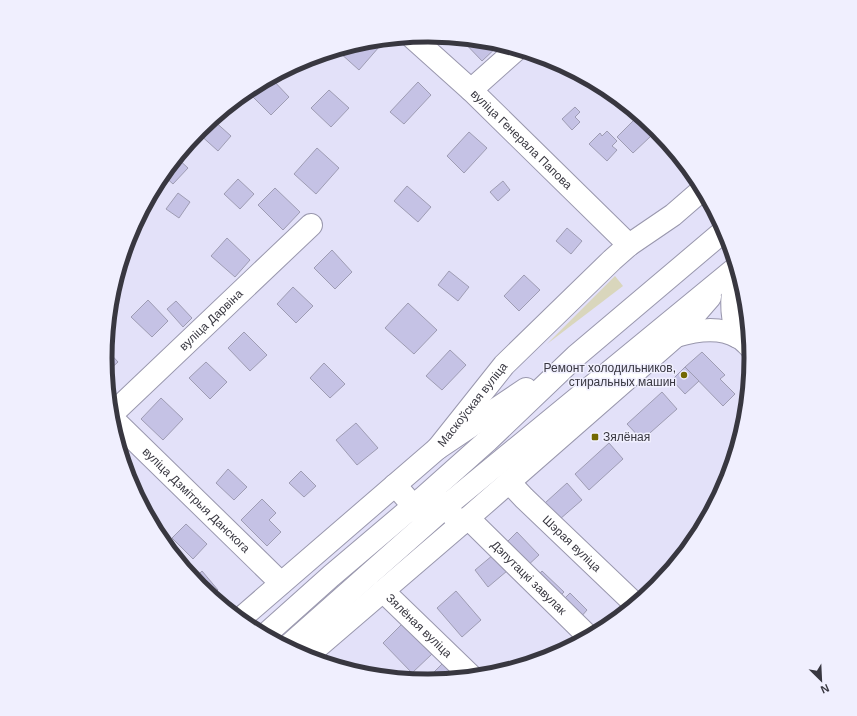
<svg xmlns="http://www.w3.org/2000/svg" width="857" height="716" font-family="Arial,sans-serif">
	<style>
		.green { fill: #d9d6bc }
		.building { fill: #c5c2e5; stroke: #9e9cb3 }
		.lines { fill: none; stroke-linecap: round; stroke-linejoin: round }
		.minor-casing { stroke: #9997ad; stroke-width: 24 }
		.major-casing { stroke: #9997ad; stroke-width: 24 }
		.minor { stroke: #fff; stroke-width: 22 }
		.major { stroke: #fff; stroke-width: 22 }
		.poi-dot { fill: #736901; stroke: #f0effe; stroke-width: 1.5 }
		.labels { text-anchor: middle; stroke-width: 3; stroke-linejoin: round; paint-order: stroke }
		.street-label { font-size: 12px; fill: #383740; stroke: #f0effe }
		.poi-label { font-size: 12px; fill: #383740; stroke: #f0effe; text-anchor: end }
		.rim { fill: none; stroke: #383740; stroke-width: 5 }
	</style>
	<rect width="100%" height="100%" fill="#e3e1f9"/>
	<!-- green -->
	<polygon class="green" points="615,276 623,286 547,344"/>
	<!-- building -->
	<g class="building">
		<polygon points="460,38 492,41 500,44 482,61"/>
		<polygon points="366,41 371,41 379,47 359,70 339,52 343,48"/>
		<polygon points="309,58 299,69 295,65"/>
		<polygon points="271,78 289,97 271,115 247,91"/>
		<polygon points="418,82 431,95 404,124 390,112"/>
		<polygon points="329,90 349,108 331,127 311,108"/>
		<polygon points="575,107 580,112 575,117 580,122 572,130 562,119"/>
		<polygon points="212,119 231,136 218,151 198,133"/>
		<polygon points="635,119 651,136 633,153 617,137"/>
		<polygon points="607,131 617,141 612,146 617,150 607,161 589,144 600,133 602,136"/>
		<polygon points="469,132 487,148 464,173 447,156"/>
		<polygon points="317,148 339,168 316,194 294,174"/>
		<polygon points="177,158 188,168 173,184 163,175"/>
		<polygon points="238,179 254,194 240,209 224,194"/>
		<polygon points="503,181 510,190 498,201 490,192"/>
		<polygon points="407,186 431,207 418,222 394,201"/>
		<polygon points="275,188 300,212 283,230 258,205"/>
		<polygon points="178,193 190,202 179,218 166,209"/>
		<polygon points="567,228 582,241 571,254 556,241"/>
		<polygon points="227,238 250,260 235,277 211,256"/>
		<polygon points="332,250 352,272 335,289 314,268"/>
		<polygon points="449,271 469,287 458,301 438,285"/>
		<polygon points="524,275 540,290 519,311 504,296"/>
		<polygon points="293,287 313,306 296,323 277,304"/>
		<polygon points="148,300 168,321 152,337 131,317"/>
		<polygon points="176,301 192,318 183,327 167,309"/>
		<polygon points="408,303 437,330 414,354 385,328"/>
		<polygon points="244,332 267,355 250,371 228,348"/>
		<polygon points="106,349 118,362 107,372 106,358"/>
		<polygon points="450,350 466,365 442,390 426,376"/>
		<polygon points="702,352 725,375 720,379 735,394 723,406 685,367"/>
		<polygon points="206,362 227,382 210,399 189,378"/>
		<polygon points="324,363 345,384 330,398 310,378"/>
		<polygon points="685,367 699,381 685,394 672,380"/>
		<polygon points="662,392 677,409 642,440 627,424"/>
		<polygon points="161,398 183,419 163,440 141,419"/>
		<polygon points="356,423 378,448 357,465 336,440"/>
		<polygon points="609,443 623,459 589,490 575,474"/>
		<polygon points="228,469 247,487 234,500 216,483"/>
		<polygon points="301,471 316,486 304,497 289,483"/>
		<polygon points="567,483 582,500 560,519 545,503"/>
		<polygon points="262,499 276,513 269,520 281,532 267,546 241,520"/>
		<polygon points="186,524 207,544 193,559 172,538"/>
		<polygon points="517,532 539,555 525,568 503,546"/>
		<polygon points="493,555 507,571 488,587 475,570"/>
		<polygon points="202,571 218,590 211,596 200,586 194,579"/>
		<polygon points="542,571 564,592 558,598 536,578"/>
		<polygon points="456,591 481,620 462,637 437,608"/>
		<polygon points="570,593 587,610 580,618 562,601"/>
		<polygon points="624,610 626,612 617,619 616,618"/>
		<polygon points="402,624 432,654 412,673 383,643"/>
		<polygon points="442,664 456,678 425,681"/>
	</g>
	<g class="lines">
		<defs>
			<g id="minor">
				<path id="s1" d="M 412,37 L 471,90 L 629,245"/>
				<polyline points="471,90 517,49"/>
				<path d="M 737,267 C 732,293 729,311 738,337"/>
				<path d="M 676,336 C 696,330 719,326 738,337 C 743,339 747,344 750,347"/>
				<path id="s2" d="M 111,415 L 311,225"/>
				<path id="s3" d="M 111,417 L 281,583"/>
				<path id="s4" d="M 509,482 L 524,498 L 635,604"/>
				<path id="s5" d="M 468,518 L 589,637"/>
				<path id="s6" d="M 383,591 L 472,677"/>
				<path id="s7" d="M 240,619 L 438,448 L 504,365 L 612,260 L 629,245 L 673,215 L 703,189"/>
				<polyline points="306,657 468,518 676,336 710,297"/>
			</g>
			<g id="major">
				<polyline points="438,448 526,389"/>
				<polyline points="395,485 423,517"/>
				<polyline points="435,496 461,524"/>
				<polyline points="265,635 331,576 423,498 487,441 576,356 725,230"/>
				<polyline points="287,647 445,507 737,267"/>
			</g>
		</defs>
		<!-- minor casing -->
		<use href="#minor" class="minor-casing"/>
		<!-- major casing -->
		<use href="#major" class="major-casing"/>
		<!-- minor -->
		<use href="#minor" class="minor"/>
		<!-- major -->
		<use href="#major" class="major"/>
	</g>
	<!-- markers -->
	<g class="poi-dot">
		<circle cx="684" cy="375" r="4"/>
		<rect x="591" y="433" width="8" height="8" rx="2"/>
	</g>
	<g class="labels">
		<!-- street labels -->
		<g class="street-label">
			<text dy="4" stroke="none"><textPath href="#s1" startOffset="150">вуліца Генерала Папова</textPath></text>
			<text dy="4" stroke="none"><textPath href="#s2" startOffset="138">вуліца Дарвіна</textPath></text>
			<text dy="4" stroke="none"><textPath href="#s7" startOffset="317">Маскоўская вуліца</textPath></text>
			<text dy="4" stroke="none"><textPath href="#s3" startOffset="119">вуліца Дзмітрыя Данскога</textPath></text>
			<text dy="4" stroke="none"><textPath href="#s4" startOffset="88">Шэрая вуліца</textPath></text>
			<text dy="4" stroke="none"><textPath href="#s5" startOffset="85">Дэпутацкі завулак</textPath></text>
			<text dy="4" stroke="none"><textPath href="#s6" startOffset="50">Зялёная вуліца</textPath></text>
		</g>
		<!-- poi labels -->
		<g class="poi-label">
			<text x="676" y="372">Ремонт холодильников,<tspan x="676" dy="14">стиральных машин</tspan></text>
			<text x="603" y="441" text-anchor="start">Зялёная</text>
		</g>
	</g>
	<!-- crop -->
	<path d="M0 0H857V716H0ZM112 358a316 316 0 1 1 632 0a316 316 0 1 1-632 0Z" fill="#f0effe" fill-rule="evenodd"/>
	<path class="rim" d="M112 358a316 316 0 1 1 632 0a316 316 0 1 1-632 0Z"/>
	<!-- north arrow -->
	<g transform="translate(821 680) rotate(156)" stroke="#f0effe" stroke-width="3" paint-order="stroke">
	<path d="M0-3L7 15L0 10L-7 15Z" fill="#383740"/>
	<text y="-6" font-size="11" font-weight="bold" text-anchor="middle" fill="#383740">N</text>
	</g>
</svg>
